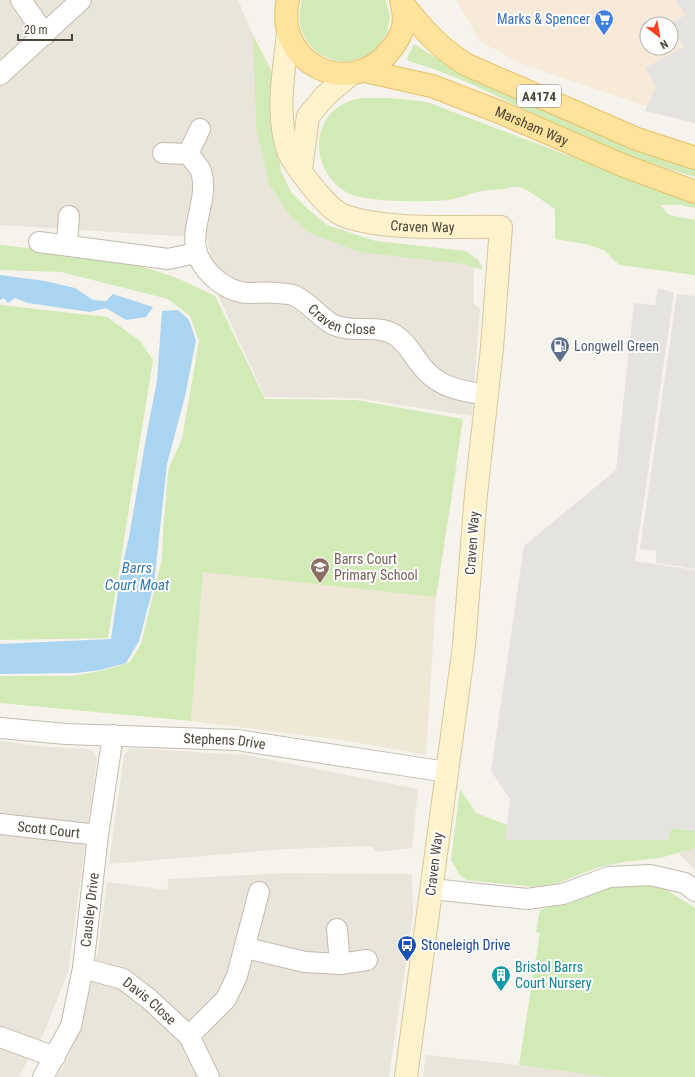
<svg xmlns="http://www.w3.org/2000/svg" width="695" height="1077" font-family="'Roboto Condensed',sans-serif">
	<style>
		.residential { fill: #eae5da }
		.commercial { fill: #f7ead8; fill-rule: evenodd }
		.education { fill: #efe8d6 }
		.green { fill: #d2eab5 }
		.parking { fill: #e5e3e0 }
		.water { fill: #a9d4f2 }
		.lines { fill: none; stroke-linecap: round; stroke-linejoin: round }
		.street-casing { stroke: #c2bbae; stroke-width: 22 }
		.secondary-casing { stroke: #d6c79b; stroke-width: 24 }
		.primary-casing { stroke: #e6c16a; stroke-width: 24 }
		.street { stroke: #fff; stroke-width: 20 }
		.secondary { stroke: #fff3cd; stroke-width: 22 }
		.primary { stroke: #ffe39c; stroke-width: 22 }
		.labels { text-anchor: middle; stroke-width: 4; stroke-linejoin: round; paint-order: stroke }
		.shield { fill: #fff; stroke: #817c74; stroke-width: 1 }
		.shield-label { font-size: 13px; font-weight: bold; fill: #4b4439 }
		.shop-label { font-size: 14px; fill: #366cbe; stroke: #fff; text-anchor: end }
		.street-label { font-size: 14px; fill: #4b4439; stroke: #fff }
		.service-label { font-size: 14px; fill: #4e5e75; stroke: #fff; text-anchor: start }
		.education-label { font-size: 14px; fill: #785e54; stroke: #fff; text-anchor: start }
		.transit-label { font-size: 14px; fill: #164399; stroke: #fff; text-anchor: start }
		.culture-label { font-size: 14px; fill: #0d838f; stroke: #fff; text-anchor: start }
		.water-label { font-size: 15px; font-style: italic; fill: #2e7ab2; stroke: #fff }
	</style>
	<rect width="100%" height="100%" fill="#f6f3ec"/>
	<!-- residential -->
	<g class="residential">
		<polygon points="0,0 238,0 253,35 256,128 269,184 291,217 308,232 466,264 474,268 474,304 480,309 472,416 355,398 265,397 218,295 207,238 0,225"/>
		<polygon points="0,741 49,747 89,749 94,752 97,759 68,972 43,1035 18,1077 0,1077"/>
		<polygon points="130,748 246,755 418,789 412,848 376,852 371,846 284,849 109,864 124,755"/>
		<polygon points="695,848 695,870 678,853"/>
		<polygon points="286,873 412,874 413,914 389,1077 56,1077 66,1061 77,1035 88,999 98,950 107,882 167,890 169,879"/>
		<polygon points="426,1055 519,1065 608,1077 423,1077"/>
	</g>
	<!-- commercial -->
	<path class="commercial" d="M 456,0 L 695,0 L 695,123 L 519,63 L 480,41 ZM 647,24 L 671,24 L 671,48 L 647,48 Z"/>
	<!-- education -->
	<polygon class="education" points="457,465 436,597 426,755 349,741 191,721 203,572"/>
	<!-- green -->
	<g class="green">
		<polygon points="302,0 386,0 390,18 387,32 376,50 360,59 343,62 334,60 319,54 307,42 301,30 299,14"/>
		<polygon points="253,35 271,70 275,126 281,171 291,192 309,210 327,225 376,241 466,251 478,260 483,269 474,268 465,264 359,252 308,232 291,217 269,184 256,128"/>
		<path d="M 414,44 L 443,62 L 543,110 L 609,139 L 695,167 L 695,177 C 653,165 612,150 572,132 C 518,108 466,77 408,61 L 407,58 Z"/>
		<path d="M 362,98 L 391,98 L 427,102 L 654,188 L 695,200 L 695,208 L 680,205 L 660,205 L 669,215 L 695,220 L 695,275 L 619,265 L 604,250 L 586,244 L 555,239 L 555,209 C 547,204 527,188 519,187 C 515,186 509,188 504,189 C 495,190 486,190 477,192 C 468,194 457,199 448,200 C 426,202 364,203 346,192 C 305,167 311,105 362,98 Z"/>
		<path d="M 0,245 C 55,251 116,256 168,275 C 184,280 200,289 215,296 L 265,399 L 356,400 L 463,419 L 436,597 L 203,572 L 191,721 L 0,703 L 0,676 L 73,676 L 105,670 L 130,662 L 141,644 L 162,559 L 163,533 L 168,474 L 170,465 L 182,439 L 199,341 L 190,316 L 168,299 L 61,272 L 0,270 Z"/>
		<polygon points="0,305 107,317 140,341 153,360 108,638 0,640"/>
		<polygon points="460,789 476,813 507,825 505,840 668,840 671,828 695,831 695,848 660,858 623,862 599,867 558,883 535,887 467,880 460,875 451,860"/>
		<polygon points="626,882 657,884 695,908 695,1077 608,1077 519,1065 540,933 536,932 540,910"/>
	</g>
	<!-- parking -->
	<g class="parking">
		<polygon points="676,0 695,0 695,123 645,111 656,86 645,68 684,47 670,24 685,15"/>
		<polygon points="658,288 674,293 635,561 695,570 695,831 671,828 668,840 505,840 510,799 491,771 524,546 616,470 634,303 655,305"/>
		<polygon points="677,294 695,296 695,569 656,563 656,551 640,549"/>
	</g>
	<!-- water -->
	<g class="water">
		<polygon points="0,275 45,281 75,288 93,300 106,301 113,294 153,307 146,317 126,320 106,308 90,312 28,303 15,298 8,303 4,298 0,300"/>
		<polygon points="178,310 189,320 196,340 185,396 167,464 154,584 139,641 126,663 100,670 77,673 0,674 0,644 111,639 121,571 129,537 148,427 157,381 162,311"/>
	</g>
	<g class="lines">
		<defs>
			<g id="street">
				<polyline points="21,0 45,35"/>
				<polyline points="0,75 81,0"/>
				<path id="s1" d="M 163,153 L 188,154 C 192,159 199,166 201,171 C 211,203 182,235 203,265 C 212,279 230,292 247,293 C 257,293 267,292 277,293 C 283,294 290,293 295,296 C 309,302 322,320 334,325 C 354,334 376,323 395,335 C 409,344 415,360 427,372 C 443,389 465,391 487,395"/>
				<polyline points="188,154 200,129"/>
				<polyline points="39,242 168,259 196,253"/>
				<polyline points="67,244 69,216"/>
				<path id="s2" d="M 0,728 L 66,734 L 237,740 L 447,772"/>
				<path id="s3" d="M 0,824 L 98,835"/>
				<polyline points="432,889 527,899 563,894 609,877 650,875 685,883 695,891"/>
				<polyline points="337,929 340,964"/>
				<polyline points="246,948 305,962 340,964 367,960"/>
				<path id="s4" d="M 83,968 L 123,979 L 149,999 L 189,1036 L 209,1077"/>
				<polyline points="189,1036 226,999 237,976 259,892"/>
				<polyline points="0,1037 55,1057"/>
				<path id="s5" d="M 43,1077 L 71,1026 L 83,968 L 98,835 L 113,735"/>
			</g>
			<g id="secondary">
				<path id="s6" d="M 288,33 C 284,71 275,116 289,153 C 293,162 309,183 315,190 C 323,199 333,212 345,216 C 388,231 455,226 501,227 L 492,348 L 476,494 L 464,646 L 406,1077"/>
				<polyline points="301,170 308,116 326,95 352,73"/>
			</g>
			<g id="primary">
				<path d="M 288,0 C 273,64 352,102 392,48 C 405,31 406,21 401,0"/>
				<path d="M 402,3 C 423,29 439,48 467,65 L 637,139 L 695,158"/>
				<path id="s7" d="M 365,71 L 432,86 L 502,113 L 622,165 L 695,192"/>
			</g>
		</defs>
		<!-- street casing -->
		<use href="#street" class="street-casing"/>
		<!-- secondary casing -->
		<use href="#secondary" class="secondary-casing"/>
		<!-- primary casing -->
		<use href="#primary" class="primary-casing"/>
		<!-- street -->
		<use href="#street" class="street"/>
		<!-- secondary -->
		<use href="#secondary" class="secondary"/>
		<!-- primary -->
		<use href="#primary" class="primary"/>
	</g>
	<!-- icons -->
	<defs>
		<symbol id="supermarket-pin" viewBox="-11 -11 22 30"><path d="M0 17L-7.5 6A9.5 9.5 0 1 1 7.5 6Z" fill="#3f7fe0" stroke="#fff"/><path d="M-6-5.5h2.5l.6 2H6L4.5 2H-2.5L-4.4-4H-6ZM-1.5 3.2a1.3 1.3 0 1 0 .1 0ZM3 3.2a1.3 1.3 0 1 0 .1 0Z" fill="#fff"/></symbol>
		<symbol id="fuel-pin" viewBox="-11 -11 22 30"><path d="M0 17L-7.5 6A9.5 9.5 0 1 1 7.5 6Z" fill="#5c6f8a" stroke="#fff"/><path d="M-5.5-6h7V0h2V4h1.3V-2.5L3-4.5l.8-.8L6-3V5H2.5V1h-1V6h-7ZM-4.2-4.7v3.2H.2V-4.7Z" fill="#fff"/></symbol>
		<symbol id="school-pin" viewBox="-11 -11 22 30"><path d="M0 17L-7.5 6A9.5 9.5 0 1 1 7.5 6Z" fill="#8d6e63" stroke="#fff"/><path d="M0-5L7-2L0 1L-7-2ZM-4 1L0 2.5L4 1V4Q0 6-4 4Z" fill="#fff"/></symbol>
		<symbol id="bus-pin" viewBox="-11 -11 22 30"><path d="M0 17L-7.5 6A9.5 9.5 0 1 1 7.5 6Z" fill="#1a4fb4" stroke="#fff"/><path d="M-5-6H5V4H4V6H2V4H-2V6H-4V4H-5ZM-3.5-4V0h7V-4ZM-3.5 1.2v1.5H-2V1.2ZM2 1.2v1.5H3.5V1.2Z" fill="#fff"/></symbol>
		<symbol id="building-pin" viewBox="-11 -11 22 30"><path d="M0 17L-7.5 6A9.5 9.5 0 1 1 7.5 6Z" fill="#0f9aa8" stroke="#fff"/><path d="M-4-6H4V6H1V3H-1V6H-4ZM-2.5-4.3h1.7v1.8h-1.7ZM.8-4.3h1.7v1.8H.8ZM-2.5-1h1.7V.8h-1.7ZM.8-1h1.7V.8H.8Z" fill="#fff"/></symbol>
	</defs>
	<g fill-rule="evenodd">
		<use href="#supermarket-pin" x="593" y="8" width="22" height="30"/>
		<use href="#fuel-pin" x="549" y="335" width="22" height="30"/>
		<use href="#school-pin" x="309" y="556" width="22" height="30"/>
		<use href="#bus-pin" x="396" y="934" width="22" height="30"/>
		<use href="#building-pin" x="490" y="964" width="22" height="30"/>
	</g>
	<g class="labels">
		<!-- shield labels -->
		<rect class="shield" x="517" y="85" width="44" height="22" rx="3"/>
		<g class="shield-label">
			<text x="539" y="101">A4174</text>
		</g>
		<!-- shop labels -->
		<g class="shop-label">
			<text x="590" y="24">Marks &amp; Spencer</text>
		</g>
		<!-- street labels -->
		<g class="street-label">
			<text dy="5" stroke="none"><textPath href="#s7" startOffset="176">Marsham Way</textPath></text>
			<text dy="5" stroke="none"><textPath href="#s6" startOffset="285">Craven Way</textPath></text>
			<text dy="5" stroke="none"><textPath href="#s1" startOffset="300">Craven Close</textPath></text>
			<text transform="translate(472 543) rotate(-86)" y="5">Craven Way</text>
			<text dy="5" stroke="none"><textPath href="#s2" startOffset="225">Stephens Drive</textPath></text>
			<text dy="5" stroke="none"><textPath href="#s3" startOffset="49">Scott Court</textPath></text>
			<text transform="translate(434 864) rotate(-83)" y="5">Craven Way</text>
			<text dy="5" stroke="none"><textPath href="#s5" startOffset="176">Causley Drive</textPath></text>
			<text dy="5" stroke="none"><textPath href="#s4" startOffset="76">Davis Close</textPath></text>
		</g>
		<!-- service labels -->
		<g class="service-label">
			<text x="574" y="351">Longwell Green</text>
		</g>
		<!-- education labels -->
		<g class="education-label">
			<text x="334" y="564">Barrs Court<tspan x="334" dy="16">Primary School</tspan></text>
		</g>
		<!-- transit labels -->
		<g class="transit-label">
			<text x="421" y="950">Stoneleigh Drive</text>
		</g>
		<!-- culture labels -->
		<g class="culture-label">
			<text x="515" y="972">Bristol Barrs<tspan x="515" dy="16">Court Nursery</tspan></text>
		</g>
		<!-- water labels -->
		<g class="water-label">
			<text x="137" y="573">Barrs<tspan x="137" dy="17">Court Moat</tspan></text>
		</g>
	</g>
	<!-- north arrow -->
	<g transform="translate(659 36) rotate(149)"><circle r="19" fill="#ffffff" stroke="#b7b4b0"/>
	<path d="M0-3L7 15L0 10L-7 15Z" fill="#fc3f1d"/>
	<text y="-6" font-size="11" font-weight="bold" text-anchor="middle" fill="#4b4439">N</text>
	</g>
	<!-- scale -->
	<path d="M18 34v6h54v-6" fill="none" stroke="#4b4439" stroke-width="2"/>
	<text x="24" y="34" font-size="12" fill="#4b4439" stroke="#ffffff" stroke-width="3" paint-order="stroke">20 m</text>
</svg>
